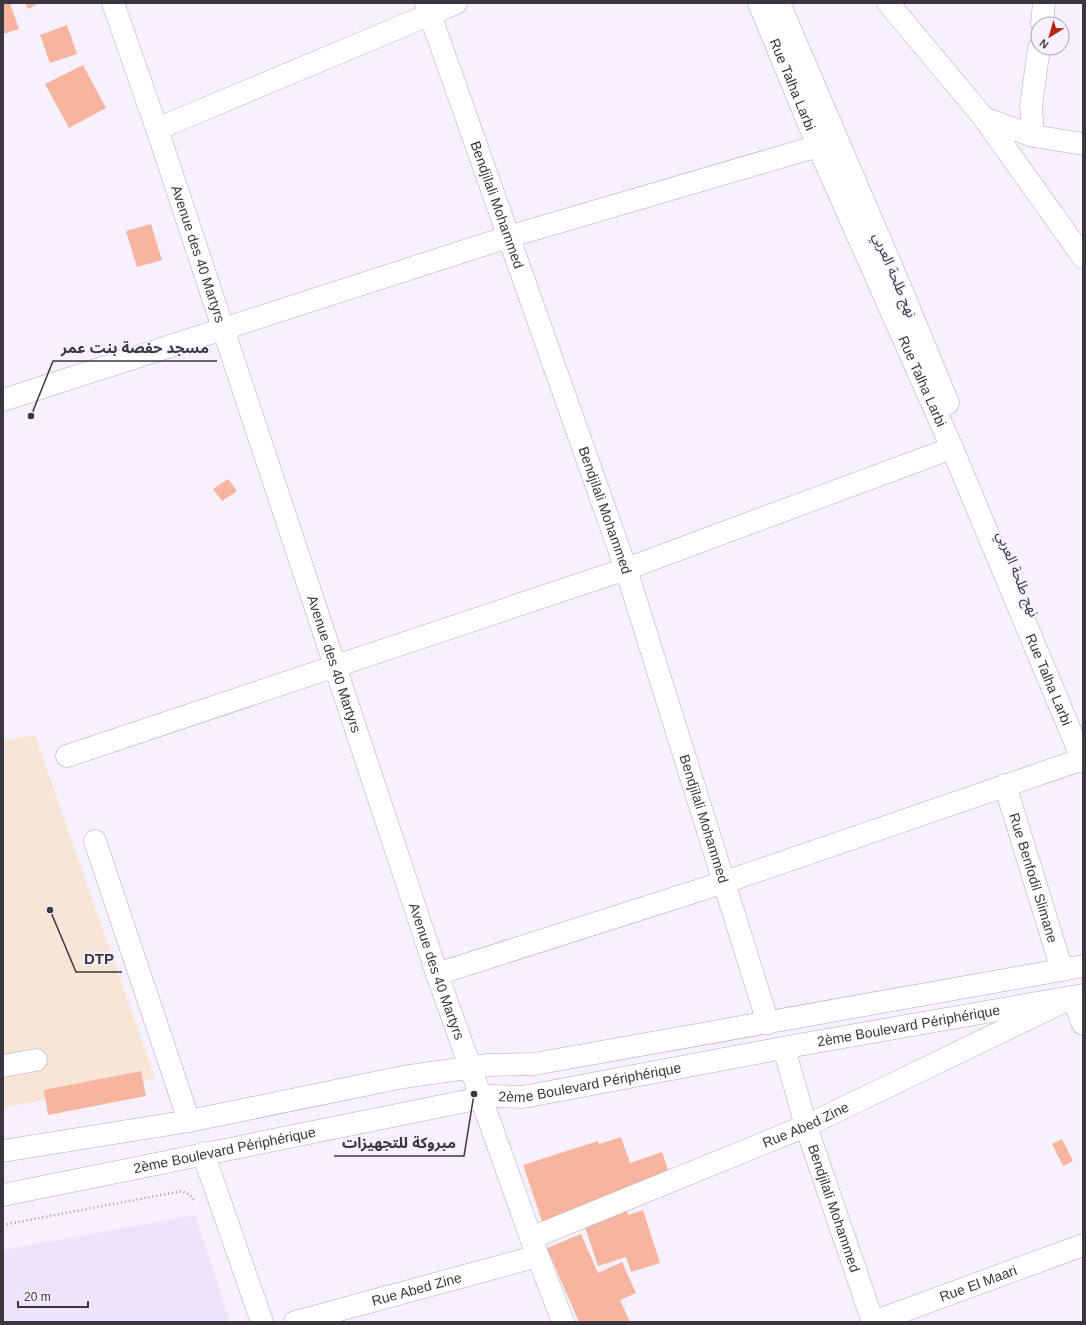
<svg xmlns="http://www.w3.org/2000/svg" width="1086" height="1325" font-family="Helvetica,'Noto Sans Arabic',sans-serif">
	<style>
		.commercial { fill: #f9e5d6 }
		.built { fill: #ede3fc }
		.building { fill: #f7b59f }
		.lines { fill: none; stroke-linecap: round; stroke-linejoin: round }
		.minor-casing { stroke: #b2a8bf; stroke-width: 23 }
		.major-casing { stroke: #b2a8bf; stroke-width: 23 }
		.path { stroke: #9f9aa6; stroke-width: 2.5; stroke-dasharray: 1 3; stroke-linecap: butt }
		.minor { stroke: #fff; stroke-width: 22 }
		.major { stroke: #fff; stroke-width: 22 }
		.labels { text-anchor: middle; stroke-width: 3.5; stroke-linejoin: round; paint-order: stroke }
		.street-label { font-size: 14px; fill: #3b3640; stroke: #f6f0ff }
		.leader { fill: none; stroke: #3b3640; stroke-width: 1.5 }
		.callout-dot { fill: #3b3640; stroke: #f6f0ff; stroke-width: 1.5 }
		.callout-label { font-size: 15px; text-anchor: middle; font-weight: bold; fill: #3b3640; stroke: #f6f0ff; stroke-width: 3.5; stroke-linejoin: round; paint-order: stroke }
	</style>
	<rect width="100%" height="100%" fill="#f6f0ff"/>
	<!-- commercial -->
	<polygon class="commercial" points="35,735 155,1078 3,1108 3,741"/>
	<!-- built -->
	<polygon class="built" points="195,1215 230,1322 3,1322 3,1250"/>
	<!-- building -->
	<g class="building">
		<polygon points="3,3 10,3 19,29 3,34"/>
		<polygon points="25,3 40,3 28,9"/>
		<polygon points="67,25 77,54 50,63 40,35"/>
		<polygon points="83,65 106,108 69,128 45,84"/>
		<polygon points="151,224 162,260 137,267 126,231"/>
		<polygon points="228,479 237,491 222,501 213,489"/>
		<polygon points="141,1071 146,1096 48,1115 44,1090"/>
		<polygon points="621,1137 630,1163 662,1152 673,1185 624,1202 628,1215 643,1210 660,1263 631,1272 626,1257 598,1266 584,1224 547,1236 523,1165 598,1141 599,1144"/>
		<polygon points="1062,1139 1073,1161 1063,1166 1052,1144"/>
		<polygon points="581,1234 598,1273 622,1262 636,1293 620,1300 630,1322 579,1322 547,1248"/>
	</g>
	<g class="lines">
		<defs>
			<g id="minor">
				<path id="s1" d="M 426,3 L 626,569 L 768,1023"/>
				<path id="s2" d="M 759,3 L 818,146 L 952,448 L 1083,761"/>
				<polyline points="779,3 901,289 948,403"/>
				<polyline points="888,3 984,118 1083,257"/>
				<polyline points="1042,24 1044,3"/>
				<polyline points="984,118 1033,136 1083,144"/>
				<polyline points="157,129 431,14 456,3"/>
				<polyline points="1033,136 1031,106 1039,48"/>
				<polyline points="3,400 508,237 818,146"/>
				<polyline points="67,756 626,569 952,448"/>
				<path id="s3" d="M 1005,785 L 1062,970"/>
				<polyline points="95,841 189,1121"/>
				<polyline points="437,974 725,882 1083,759"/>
				<path id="s4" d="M 784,1048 L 806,1126 L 873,1322"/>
				<polyline points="3,1066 36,1060"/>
				<polyline points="203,1153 262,1322"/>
				<path id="s5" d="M 531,1238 L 806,1126 L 1073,997 L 1083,1024"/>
				<path id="s6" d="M 295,1322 L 538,1256"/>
				<path id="s7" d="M 873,1322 L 1083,1245"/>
			</g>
			<g id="major">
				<path id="s8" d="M 113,3 L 157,129 L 437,974 L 531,1238 L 563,1322"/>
				<polyline points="3,1151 189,1121 403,1077 488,1065 534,1064 1083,966"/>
				<path id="s9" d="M 3,1195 L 491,1096 L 523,1097 L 804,1044 L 1083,995"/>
			</g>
		</defs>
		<!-- minor casing -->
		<use href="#minor" class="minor-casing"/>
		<!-- major casing -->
		<use href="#major" class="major-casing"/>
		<!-- path -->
		<polyline class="path" points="3,1225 182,1191 190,1195 194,1201"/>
		<!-- minor -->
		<use href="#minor" class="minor"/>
		<!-- major -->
		<use href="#major" class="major"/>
	</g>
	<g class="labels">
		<!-- street labels -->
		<g class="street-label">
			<text dy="5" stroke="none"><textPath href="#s2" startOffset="88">Rue Talha Larbi</textPath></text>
			<text dy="5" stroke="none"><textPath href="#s1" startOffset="214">Bendjilali Mohammed</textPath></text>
			<text dy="5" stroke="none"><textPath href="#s8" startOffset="265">Avenue des 40 Martyrs</textPath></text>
			<text transform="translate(895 275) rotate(67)" y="5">نهج طلحة العربي</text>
			<text dy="5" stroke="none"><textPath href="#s2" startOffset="412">Rue Talha Larbi</textPath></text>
			<text dy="5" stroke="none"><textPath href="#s1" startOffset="538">Bendjilali Mohammed</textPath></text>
			<text transform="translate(1018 574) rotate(68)" y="5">نهج طلحة العربي</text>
			<text dy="5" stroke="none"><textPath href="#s8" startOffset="697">Avenue des 40 Martyrs</textPath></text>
			<text dy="5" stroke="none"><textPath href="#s2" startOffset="736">Rue Talha Larbi</textPath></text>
			<text dy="5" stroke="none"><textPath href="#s1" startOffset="862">Bendjilali Mohammed</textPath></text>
			<text dy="5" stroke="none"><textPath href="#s3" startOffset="97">Rue Benfodil Slimane</textPath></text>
			<text dy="5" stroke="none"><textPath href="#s8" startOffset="1021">Avenue des 40 Martyrs</textPath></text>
			<text dy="5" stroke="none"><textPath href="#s9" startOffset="922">2ème Boulevard Périphérique</textPath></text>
			<text dy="5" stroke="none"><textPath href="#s9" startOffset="598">2ème Boulevard Périphérique</textPath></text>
			<text dy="5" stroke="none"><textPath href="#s5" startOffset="297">Rue Abed Zine</textPath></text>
			<text dy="5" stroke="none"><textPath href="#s9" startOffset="226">2ème Boulevard Périphérique</textPath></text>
			<text dy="5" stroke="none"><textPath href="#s4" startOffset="168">Bendjilali Mohammed</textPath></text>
			<text dy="5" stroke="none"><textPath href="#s7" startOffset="112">Rue El Maari</textPath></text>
			<text dy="5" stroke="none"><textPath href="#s6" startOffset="126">Rue Abed Zine</textPath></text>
		</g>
	</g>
	<!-- callouts -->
	<path class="leader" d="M31 416L53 361H217M50 910L76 972H122M474 1094L464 1156H334"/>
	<g class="callout-dot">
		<circle cx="31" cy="416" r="4"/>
		<circle cx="50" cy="910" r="4"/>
		<circle cx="474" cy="1094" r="4"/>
	</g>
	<g class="callout-label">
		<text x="135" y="353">مسجد حفصة بنت عمر</text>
		<text x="99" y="964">DTP</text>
		<text x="399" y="1148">مبروكة للتجهيزات</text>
	</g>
	<!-- border -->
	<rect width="1086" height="1325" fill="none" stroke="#3b3640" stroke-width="8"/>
	<!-- north arrow -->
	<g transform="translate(1050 36) rotate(217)"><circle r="19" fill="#f6f0ff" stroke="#aba6b3"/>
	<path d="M0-3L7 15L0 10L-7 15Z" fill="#b52818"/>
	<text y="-6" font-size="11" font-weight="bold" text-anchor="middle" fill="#3b3640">N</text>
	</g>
	<!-- scale -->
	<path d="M18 1301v6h70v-6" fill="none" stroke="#3b3640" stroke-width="2"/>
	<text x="24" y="1301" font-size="12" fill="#3b3640" stroke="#f6f0ff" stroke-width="3" paint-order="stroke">20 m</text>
</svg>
